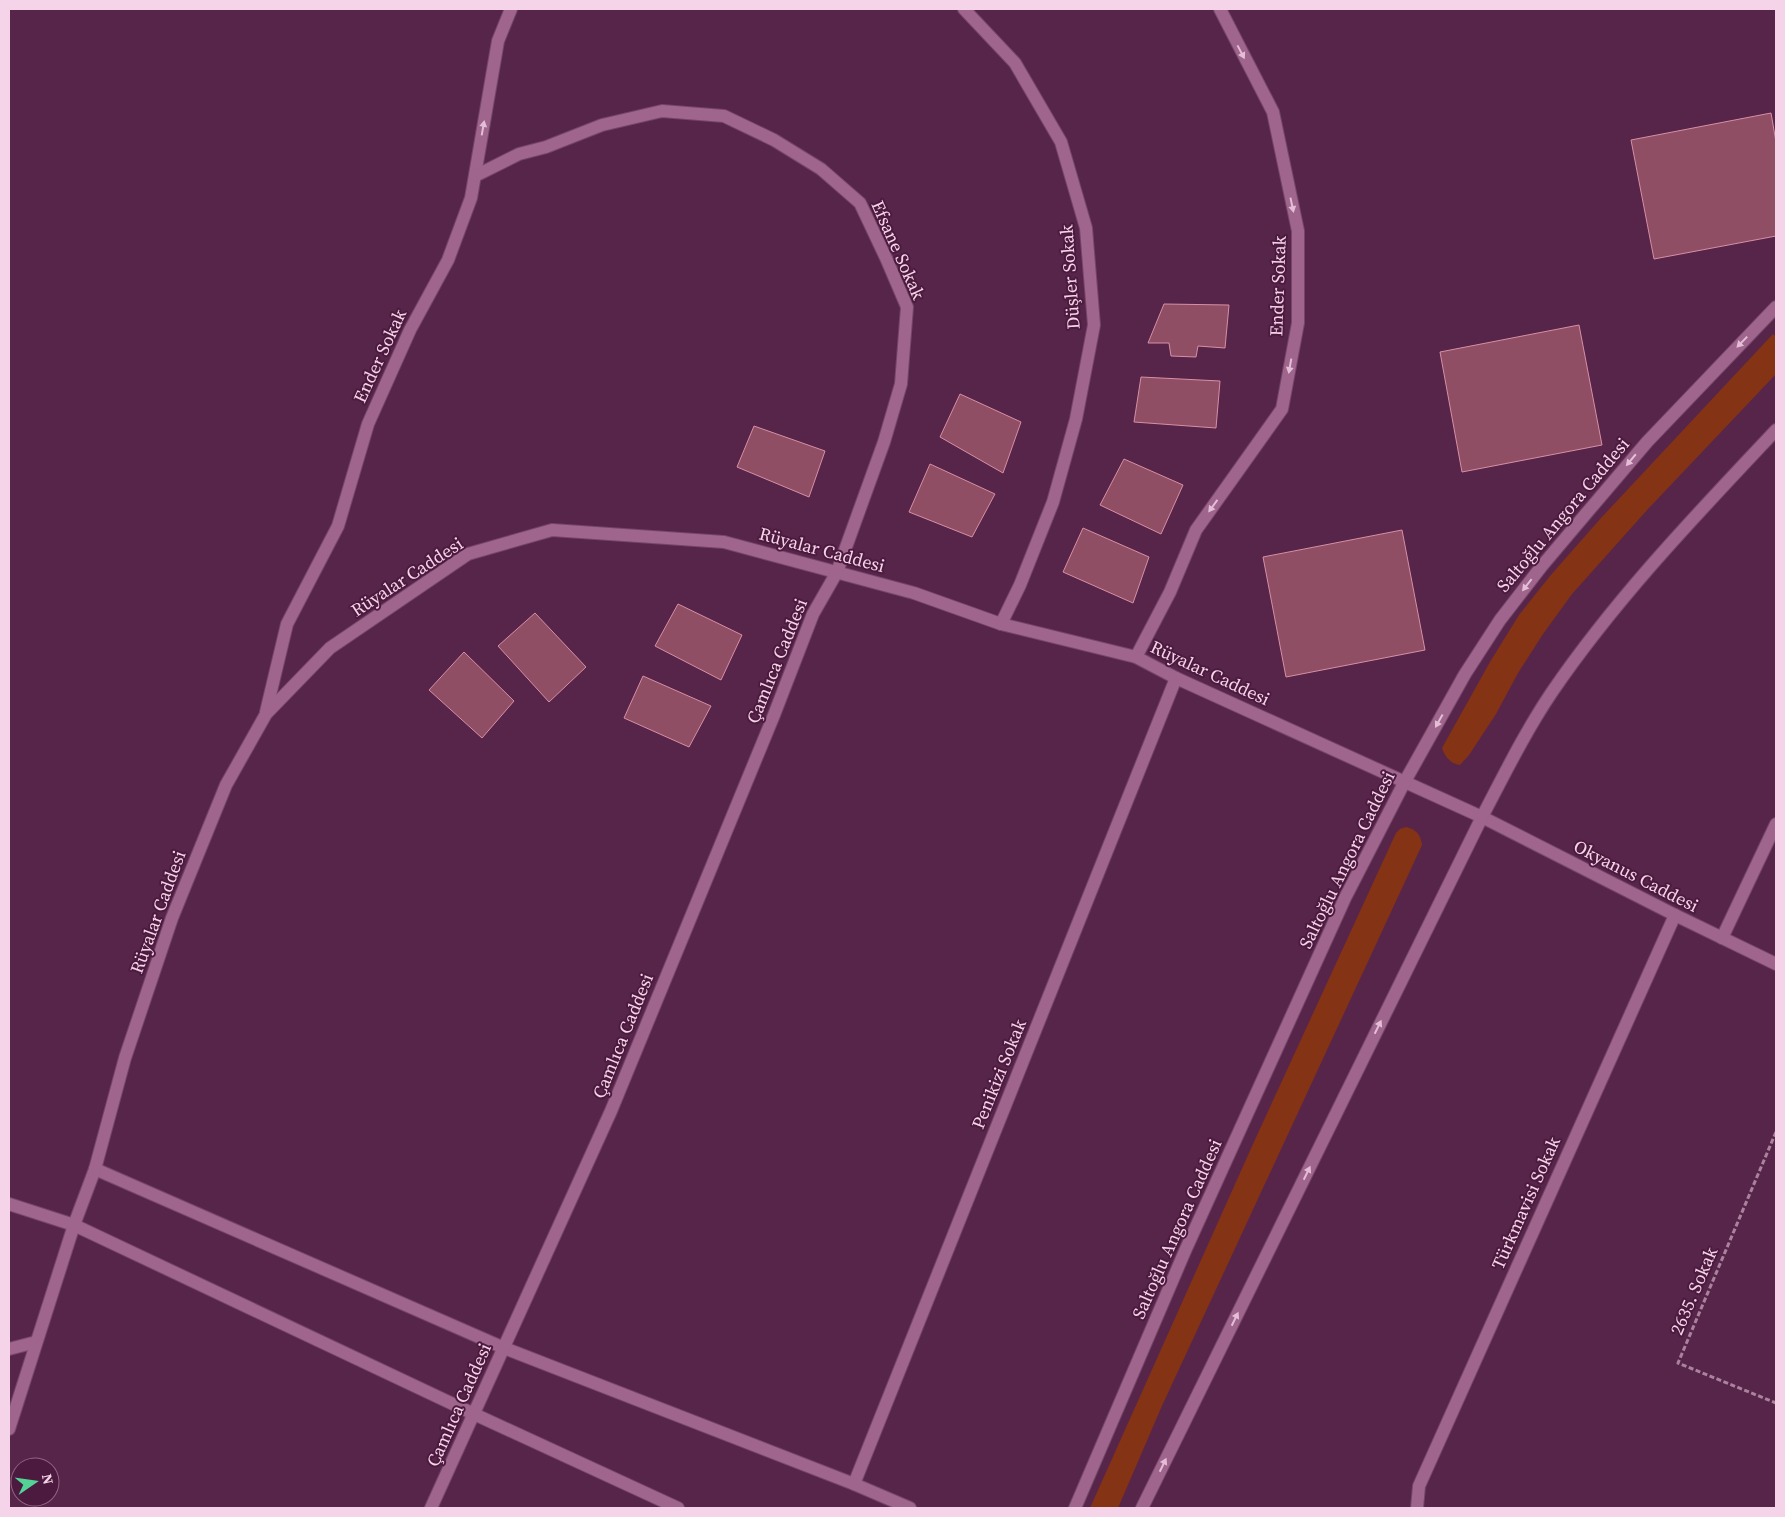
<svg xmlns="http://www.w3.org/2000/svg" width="1785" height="1517" font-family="'Source Serif 4',serif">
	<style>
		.green { fill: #843315 }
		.building { fill: #8f4e64; stroke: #d78fa5 }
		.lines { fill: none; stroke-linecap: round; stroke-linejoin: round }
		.minor-casing { stroke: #744668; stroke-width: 14 }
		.path { stroke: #ab829e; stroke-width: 3; stroke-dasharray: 5 2.5; stroke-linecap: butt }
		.minor { stroke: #9f658d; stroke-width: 12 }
		.oneway { fill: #e4bed7 }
		.labels { text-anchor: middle; stroke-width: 4; stroke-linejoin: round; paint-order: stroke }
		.street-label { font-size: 18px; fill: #f5d4e9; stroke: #4d1a3f }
	</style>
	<rect width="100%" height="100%" fill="#58254a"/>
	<!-- green -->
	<g class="green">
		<path d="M 1773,334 L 1776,337 L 1776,374 L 1648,509 L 1572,594 L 1543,634 L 1518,673 L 1496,714 L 1469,755 L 1460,765 C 1451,764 1445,757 1442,748 L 1490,662 L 1519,615 L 1550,576 L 1601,518 Z"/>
		<path d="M 1406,827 C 1416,829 1421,835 1422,845 L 1161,1408 L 1118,1508 L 1090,1508 L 1253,1144 L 1396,833 L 1400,829 Z"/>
	</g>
	<!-- building -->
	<g class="building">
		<polygon points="1771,113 1776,142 1776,236 1654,259 1631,140"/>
		<polygon points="1164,304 1229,305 1225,348 1198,346 1196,357 1171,356 1169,343 1148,343"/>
		<polygon points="1579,325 1602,445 1462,472 1440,352"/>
		<polygon points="1141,377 1220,381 1216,428 1134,422"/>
		<polygon points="960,394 1021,422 1003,473 940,437"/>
		<polygon points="754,426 825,451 809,497 737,467"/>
		<polygon points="1124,459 1183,485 1161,534 1100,505"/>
		<polygon points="930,464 995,494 972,537 909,512"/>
		<polygon points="1083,528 1149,557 1133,603 1063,572"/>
		<polygon points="1402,530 1425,650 1286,677 1263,557"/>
		<polygon points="678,604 742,635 721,680 655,646"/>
		<polygon points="535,613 586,667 549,702 498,646"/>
		<polygon points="464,652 514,701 482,738 429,690"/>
		<polygon points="643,676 711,706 689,747 624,718"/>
	</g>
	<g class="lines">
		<defs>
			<g id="minor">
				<polyline points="964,9 1015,63 1061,142 1086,228 1094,325 1076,419 1053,502 1020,585 1001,624"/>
				<polyline points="1136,657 1170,592 1196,530 1282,409 1298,323 1298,231 1273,112 1220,9"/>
				<polyline points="266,712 287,624 338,526 368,424 410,330 448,260 471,198 498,41 511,9"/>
				<polyline points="1722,938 1776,824"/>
				<polyline points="95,1169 504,1348 854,1484 910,1508"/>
				<polyline points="9,1204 74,1225 474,1414 678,1508"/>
				<polyline points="9,1349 36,1342"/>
				<polyline points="9,1429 74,1225 95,1169 125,1058 172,918 226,785 266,714 330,648 468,554 552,530 724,542 914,593 1001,624 1136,657 1176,678 1482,817 1675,915 1776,964"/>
				<polyline points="854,1484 1176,678"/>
				<polyline points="431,1508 611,1111 774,715 813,614 837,572 884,442 901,384 907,307 886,258 860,203 821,169 774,140 724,116 662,111 602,125 546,147 519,154 475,176"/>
				<polyline points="1075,1508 1185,1251 1345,898 1404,783 1465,674 1500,620 1541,567 1590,509 1647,442 1776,307"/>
				<path d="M 1142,1508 L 1482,817 C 1504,775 1525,732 1552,692 C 1617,597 1698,513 1776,430"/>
				<polyline points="1417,1508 1419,1486 1675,915"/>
			</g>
		</defs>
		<!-- minor casing -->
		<use href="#minor" class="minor-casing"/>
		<!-- path -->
		<polyline class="path" points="1776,1132 1678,1363 1776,1403"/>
		<!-- minor -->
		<use href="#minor" class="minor"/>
	</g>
	<!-- one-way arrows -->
	<defs><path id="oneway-solid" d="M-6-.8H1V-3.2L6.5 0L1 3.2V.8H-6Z" transform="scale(1.25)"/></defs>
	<g class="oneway">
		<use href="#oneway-solid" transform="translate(1241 52) rotate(62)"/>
		<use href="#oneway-solid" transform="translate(483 128) rotate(-80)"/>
		<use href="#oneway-solid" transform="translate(1292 205) rotate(78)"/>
		<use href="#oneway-solid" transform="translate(1742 342) rotate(134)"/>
		<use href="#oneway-solid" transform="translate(1290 366) rotate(100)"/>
		<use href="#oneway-solid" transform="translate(1631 460) rotate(130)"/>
		<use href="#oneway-solid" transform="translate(1213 506) rotate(126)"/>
		<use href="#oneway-solid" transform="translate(1527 585) rotate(128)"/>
		<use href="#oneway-solid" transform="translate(1439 721) rotate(119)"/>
		<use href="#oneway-solid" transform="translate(1378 1027) rotate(-64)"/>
		<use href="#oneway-solid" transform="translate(1307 1173) rotate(-64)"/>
		<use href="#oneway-solid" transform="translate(1235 1319) rotate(-64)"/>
		<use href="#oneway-solid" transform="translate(1163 1465) rotate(-64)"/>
	</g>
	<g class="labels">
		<!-- street labels -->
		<g class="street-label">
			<text transform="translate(898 250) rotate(66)" y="6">Efsane Sokak</text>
			<text transform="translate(1070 277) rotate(-94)" y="6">Düşler Sokak</text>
			<text transform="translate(1278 286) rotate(-88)" y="6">Ender Sokak</text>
			<text transform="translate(380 356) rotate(-65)" y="6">Ender Sokak</text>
			<text transform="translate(1563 515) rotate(-50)" y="6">Saltoğlu Angora Caddesi</text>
			<text transform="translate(822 550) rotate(15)" y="6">Rüyalar Caddesi</text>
			<text transform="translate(407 577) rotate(-33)" y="6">Rüyalar Caddesi</text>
			<text transform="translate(777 661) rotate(-68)" y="6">Çamlıca Caddesi</text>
			<text transform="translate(1210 673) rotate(25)" y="6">Rüyalar Caddesi</text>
			<text transform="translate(1347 860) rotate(-64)" y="6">Saltoğlu Angora Caddesi</text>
			<text transform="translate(1636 876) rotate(27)" y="6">Okyanus Caddesi</text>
			<text transform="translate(158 912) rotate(-70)" y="6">Rüyalar Caddesi</text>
			<text transform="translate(623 1036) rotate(-68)" y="6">Çamlıca Caddesi</text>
			<text transform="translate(999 1074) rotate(-68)" y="6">Penikizi Sokak</text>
			<text transform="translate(1526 1203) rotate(-66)" y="6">Türkmavisi Sokak</text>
			<text transform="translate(1177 1229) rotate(-66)" y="6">Saltoğlu Angora Caddesi</text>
			<text transform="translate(1694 1291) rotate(-67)" y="6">2635. Sokak</text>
			<text transform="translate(459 1405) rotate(-66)" y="6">Çamlıca Caddesi</text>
		</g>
	</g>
	<!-- border -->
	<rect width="1785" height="1517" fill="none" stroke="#f5d4e9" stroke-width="20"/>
	<!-- north arrow -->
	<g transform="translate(35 1482) rotate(77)"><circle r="24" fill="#4d1a3f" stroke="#906483"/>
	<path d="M0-4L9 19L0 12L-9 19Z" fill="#53d396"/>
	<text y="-8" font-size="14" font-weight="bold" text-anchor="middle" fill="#f5d4e9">N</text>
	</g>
</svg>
